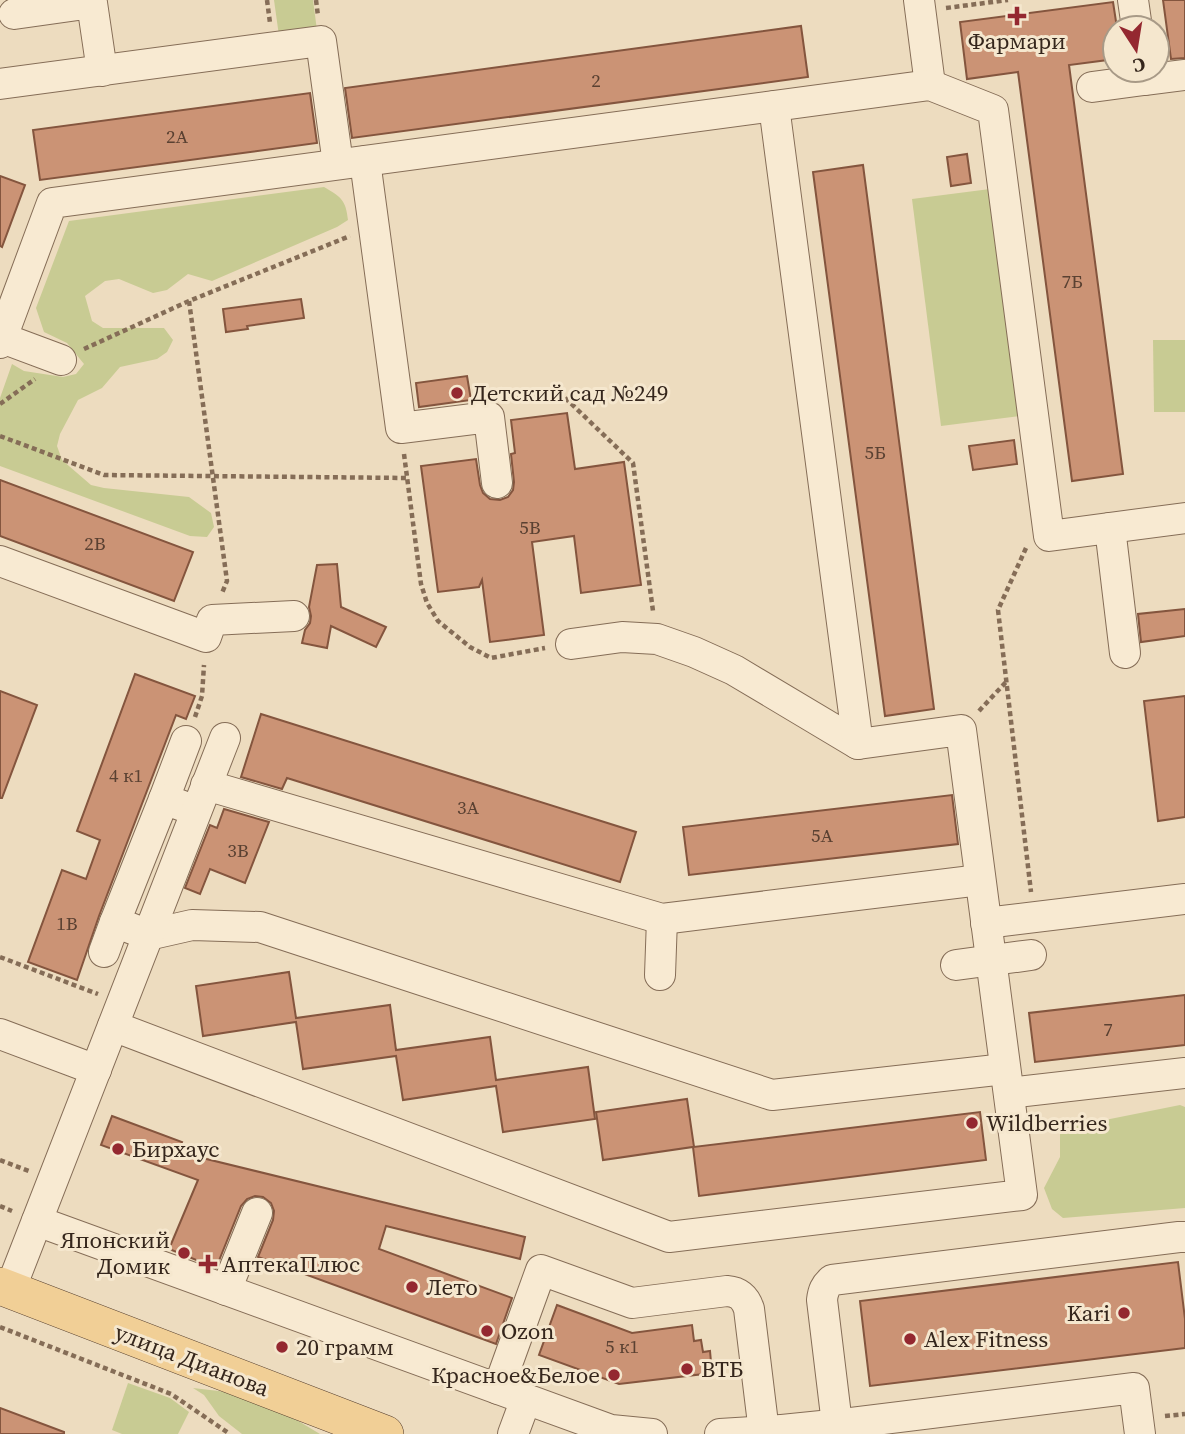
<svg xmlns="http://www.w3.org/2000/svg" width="1185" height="1434" font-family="'Source Serif 4',serif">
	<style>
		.green { fill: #c8cb93 }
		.building { fill: #cb9375; stroke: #84553e; stroke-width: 2 }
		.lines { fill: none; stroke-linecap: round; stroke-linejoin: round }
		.minor-casing { stroke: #856d57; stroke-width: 32 }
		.major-casing { stroke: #533c2c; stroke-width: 38 }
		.path { stroke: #856d57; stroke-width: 4.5; stroke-dasharray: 5 3.5; stroke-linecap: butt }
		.minor { stroke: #f8ead2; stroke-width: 30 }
		.major { stroke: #f1cf96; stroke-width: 37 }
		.poi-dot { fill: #942830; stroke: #f5e7ce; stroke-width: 2.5 }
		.labels { text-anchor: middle; stroke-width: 6; stroke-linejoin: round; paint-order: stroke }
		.number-label { font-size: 19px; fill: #5a4132 }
		.poi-label { font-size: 23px; fill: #35261c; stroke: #f5e7ce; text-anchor: start }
		.street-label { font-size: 23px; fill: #35261c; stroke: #f5e7ce }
	</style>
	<rect width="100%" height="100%" fill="#eddcbf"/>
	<!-- green -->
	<g class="green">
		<polygon points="274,0 313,0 318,38 280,43"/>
		<path d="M 324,187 C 341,197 346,200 348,220 L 337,227 L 212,281 L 188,274 L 167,290 L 153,293 L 119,279 L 105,281 L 85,296 L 92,321 L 103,328 L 164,328 L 173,340 L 167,352 L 157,359 L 120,367 L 102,388 L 78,400 L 60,434 L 57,446 L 62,460 L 91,485 L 104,488 L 189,497 L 211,513 L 214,527 L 207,537 L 190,536 L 0,466 L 0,398 L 12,364 L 24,371 L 63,377 L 76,374 L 84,364 L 67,343 L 44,332 L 36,308 L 69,221 Z"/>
		<polygon points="990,189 1020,416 941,426 912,199"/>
		<polygon points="1153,340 1185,340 1185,412 1154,412"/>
		<polygon points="1180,1105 1185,1107 1185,1208 1063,1218 1052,1209 1044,1188 1060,1157 1060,1129"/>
		<polygon points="128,1383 170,1398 189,1412 178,1434 122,1434 112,1430"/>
		<polygon points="193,1388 244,1394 271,1409 295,1419 320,1434 242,1434 219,1416 204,1395"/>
	</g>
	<!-- building -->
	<g class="building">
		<polygon points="1163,0 1185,0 1185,58 1171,59"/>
		<polygon points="1113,2 1117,28 1115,28 1115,59 1069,65 1123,474 1072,481 1018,72 967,79 960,22"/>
		<polygon points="801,26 808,77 352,138 345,88"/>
		<polygon points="310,93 317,143 40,180 33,130"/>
		<polygon points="967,154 971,183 951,186 947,157"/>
		<polygon points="863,165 934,709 885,716 813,172"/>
		<polygon points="0,176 25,185 2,247 0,246"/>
		<polygon points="301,299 304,318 247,326 248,329 226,332 223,309"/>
		<polygon points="467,376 471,400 419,407 416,383"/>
		<polygon points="567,413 575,469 624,462 641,585 581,593 574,536 532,542 544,635 490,642 482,580 479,587 438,592 421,466 476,459 480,485 483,493 490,499 500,500 508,497 513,490 514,482 511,454 515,453 511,420"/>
		<polygon points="1014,440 1017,464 973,470 969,446"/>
		<polygon points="0,480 193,552 174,601 0,536"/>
		<polygon points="337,564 341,607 386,627 376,647 331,626 327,648 302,643 305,630 310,623 311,616 309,607 317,565"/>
		<polygon points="1185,609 1185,636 1141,642 1138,614"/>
		<polygon points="135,674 195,696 186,719 176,715 99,916 77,980 28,962 62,870 86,879 100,840 77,831"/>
		<polygon points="0,691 37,705 2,798 0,798"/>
		<polygon points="1185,696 1185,817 1158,821 1144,701"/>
		<polygon points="261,714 636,832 620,882 287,778 282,789 241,777"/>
		<polygon points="952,795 958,844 689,875 683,827"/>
		<polygon points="224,809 269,822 245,883 210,869 200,894 185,888 210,825 217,828"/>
		<polygon points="289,972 296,1018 390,1005 396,1050 490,1037 496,1080 588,1067 595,1119 503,1132 496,1086 403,1100 396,1056 303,1069 296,1022 203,1036 196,986"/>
		<polygon points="1185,995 1185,1045 1035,1062 1029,1013"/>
		<polygon points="687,1099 694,1147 980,1112 986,1160 699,1196 693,1147 603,1160 596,1112"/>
		<polygon points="112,1116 182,1142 178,1152 525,1237 520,1259 386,1226 379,1249 512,1298 496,1344 258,1257 273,1220 274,1211 271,1203 263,1197 255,1196 247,1199 241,1206 216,1268 169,1249 198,1180 101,1145"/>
		<polygon points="1178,1262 1185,1319 1185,1348 870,1386 860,1301"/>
		<polygon points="557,1305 632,1333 692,1325 694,1341 701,1340 703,1352 710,1351 712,1373 619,1384 539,1355"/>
		<polygon points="0,1408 64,1432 64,1434 0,1434"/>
	</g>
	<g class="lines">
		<defs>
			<g id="minor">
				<polyline points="919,0 930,85"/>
				<polyline points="1133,0 1137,28"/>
				<polyline points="14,14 92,3 102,71"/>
				<polyline points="1142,70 1144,80 1185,75"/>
				<polyline points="0,84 321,41 338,164"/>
				<polyline points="1092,87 1144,80"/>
				<polyline points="365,161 401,428 489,417 497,483"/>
				<polyline points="2,338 61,360"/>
				<polyline points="0,343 52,203 930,85 993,110 1049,536 1185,518"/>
				<polyline points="1110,528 1125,653"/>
				<polyline points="0,561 206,637 212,620 294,616"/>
				<polyline points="571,644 622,637 657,639 694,652 734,670 858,744"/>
				<polyline points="206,785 662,919 980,880"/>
				<polyline points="164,799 186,741"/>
				<polyline points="196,811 164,799 115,922 148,935 192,925 260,927 772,1095 1005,1069"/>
				<polyline points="986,923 1185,899"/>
				<polyline points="104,952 115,922"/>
				<polyline points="956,965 1031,955"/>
				<polyline points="660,975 662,919"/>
				<polyline points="113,1026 669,1237 1022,1195 961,730 858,744 774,106"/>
				<polyline points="0,1034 96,1070"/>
				<polyline points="1009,1093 1185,1073"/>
				<polyline points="37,1221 611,1430 652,1434"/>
				<polyline points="10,1290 225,738"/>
				<polyline points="226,1290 257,1213"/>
				<path d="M 498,1389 L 541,1270 L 632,1303 L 727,1291 C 739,1292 745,1297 749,1309 L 764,1432"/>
				<path d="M 837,1424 L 822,1300 C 823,1291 825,1286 832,1280 L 1179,1237 L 1185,1237"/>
				<polyline points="513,1434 526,1399"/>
				<polyline points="720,1434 782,1430"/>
				<polyline points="783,1434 782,1430 851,1423 1134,1388 1140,1434"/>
			</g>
			<polyline id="major" points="0,1286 385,1434"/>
		</defs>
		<!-- minor casing -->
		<use href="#minor" class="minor-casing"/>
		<!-- major casing -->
		<use href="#major" class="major-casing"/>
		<!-- path -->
		<g class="path">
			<polyline points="267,0 270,23"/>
			<polyline points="316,0 318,16"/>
			<polyline points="946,8 1008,0"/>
			<polyline points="189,301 227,581 222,593"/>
			<polyline points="84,349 189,301 350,236"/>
			<polyline points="509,399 558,391 633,463 653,611"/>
			<polyline points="0,404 35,379"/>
			<polyline points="0,436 104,475 407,478"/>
			<polyline points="404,454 421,584 427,603 438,621 470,647 491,658 545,648"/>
			<polyline points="1026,548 998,610 1031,892"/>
			<polyline points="979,711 1006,682"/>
			<polyline points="195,717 202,696 204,665"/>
			<polyline points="0,957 98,994"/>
			<polyline points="0,1160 29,1171"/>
			<polyline points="0,1206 12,1211"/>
			<polyline points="0,1327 171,1394 230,1434"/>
			<polyline points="1165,1416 1185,1414"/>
		</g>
		<!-- minor -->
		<use href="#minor" class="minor"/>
		<!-- major -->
		<use href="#major" class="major"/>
	</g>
	<!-- markers -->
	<g class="poi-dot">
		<path d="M1013.5 5.5h7v7h7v7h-7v7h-7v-7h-7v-7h7z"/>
		<circle cx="457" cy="393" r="7"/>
		<circle cx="972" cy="1123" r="7"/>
		<circle cx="118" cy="1149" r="7"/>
		<circle cx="184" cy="1253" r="7"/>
		<path d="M204.5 1253.5h7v7h7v7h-7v7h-7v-7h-7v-7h7z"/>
		<circle cx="412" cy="1287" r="7"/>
		<circle cx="1124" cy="1313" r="7"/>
		<circle cx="487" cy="1331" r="7"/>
		<circle cx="910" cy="1339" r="7"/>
		<circle cx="282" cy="1347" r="7"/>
		<circle cx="687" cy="1369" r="7"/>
		<circle cx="614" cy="1375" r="7"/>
	</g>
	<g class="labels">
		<!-- number labels -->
		<g class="number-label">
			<text x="596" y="87">2</text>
			<text x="177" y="143">2А</text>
			<text x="1072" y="288">7Б</text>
			<text x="875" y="459">5Б</text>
			<text x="530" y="534">5В</text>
			<text x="95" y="550">2В</text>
			<text x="126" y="782">4 к1</text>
			<text x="468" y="814">3А</text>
			<text x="822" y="842">5А</text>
			<text x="238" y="857">3В</text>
			<text x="67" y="930">1В</text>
			<text x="1108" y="1036">7</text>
			<text x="622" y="1353">5 к1</text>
		</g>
		<!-- poi labels -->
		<g class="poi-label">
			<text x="1017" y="49" text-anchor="middle">Фармари</text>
			<text x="471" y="401">Детский сад №249</text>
			<text x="986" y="1131">Wildberries</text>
			<text x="132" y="1157">Бирхаус</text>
			<text x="170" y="1248" text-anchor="end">Японский<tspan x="170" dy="26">Домик</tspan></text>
			<text x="222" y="1272">АптекаПлюс</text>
			<text x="426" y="1295">Лето</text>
			<text x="1110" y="1321" text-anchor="end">Kari</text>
			<text x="501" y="1339">Ozon</text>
			<text x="924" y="1347">Alex Fitness</text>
			<text x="296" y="1355">20 грамм</text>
			<text x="701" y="1377">ВТБ</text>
			<text x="600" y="1383" text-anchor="end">Красное&amp;Белое</text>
		</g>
		<!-- street labels -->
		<g class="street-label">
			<text transform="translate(192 1360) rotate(21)" y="8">улица Дианова</text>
		</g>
	</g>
	<!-- north arrow -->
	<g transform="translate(1136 49) rotate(168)"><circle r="33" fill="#f5e7ce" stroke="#a89a87" stroke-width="2"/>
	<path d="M0-5L12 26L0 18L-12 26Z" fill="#942830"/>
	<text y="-10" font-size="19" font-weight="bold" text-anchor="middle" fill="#35261c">С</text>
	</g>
</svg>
